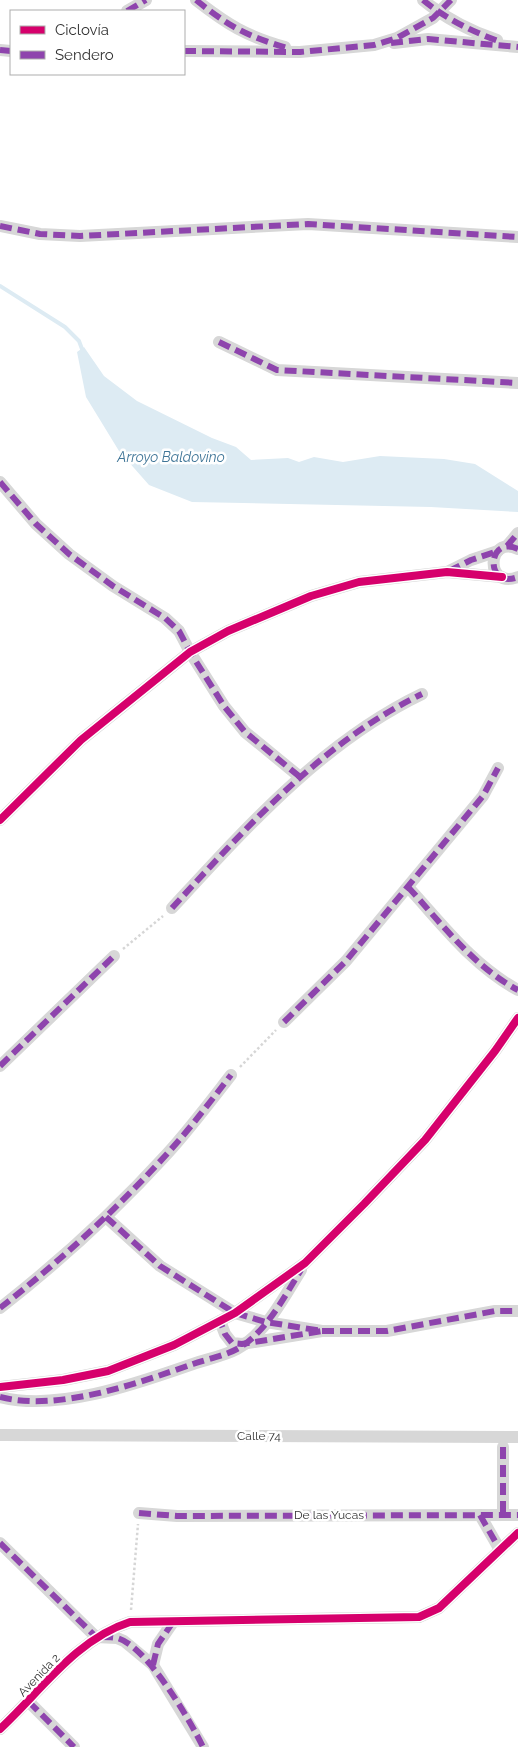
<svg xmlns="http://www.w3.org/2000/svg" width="518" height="1747" font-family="Raleway,sans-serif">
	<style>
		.water { fill: #ddebf3 }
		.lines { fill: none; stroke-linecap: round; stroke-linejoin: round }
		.stream { stroke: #ddebf3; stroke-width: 4 }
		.path { stroke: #d6d6d6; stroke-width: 2.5; stroke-dasharray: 2.5 2.5; stroke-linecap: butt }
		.minor { stroke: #d7d7d7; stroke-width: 12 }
		.quiet { stroke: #8e44ad; stroke-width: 6; stroke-dasharray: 12 6; stroke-linecap: butt }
		.cycleway-casing { stroke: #fff; stroke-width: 11 }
		.cycleway { stroke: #d6006c; stroke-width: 8 }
		.labels { text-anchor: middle; stroke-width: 5; stroke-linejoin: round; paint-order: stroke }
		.street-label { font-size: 12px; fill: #333; stroke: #fff }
		.water-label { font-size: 14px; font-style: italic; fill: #3f7597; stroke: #fff }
	</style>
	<rect width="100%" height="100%" fill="#fff"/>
	<!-- water -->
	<polygon class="water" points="84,347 104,376 137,401 212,438 236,447 251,460 288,458 299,462 314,457 343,462 380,456 444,459 475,464 518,491 518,512 431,507 192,502 149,485 119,451 86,397 77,352"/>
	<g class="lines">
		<!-- stream -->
		<polyline class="stream" points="0,286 65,327 79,341 82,349"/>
		<!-- path -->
		<g class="path">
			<polyline points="123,949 163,916"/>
			<polyline points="240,1067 276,1030"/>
			<polyline points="131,1610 138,1524"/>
		</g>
		<!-- minor -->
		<g class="minor">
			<path d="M 196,0 C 228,25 246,36 285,47"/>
			<path d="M 423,0 C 445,18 470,31 497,40"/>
			<polyline points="127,11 146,0"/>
			<polyline points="394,43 428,39 518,47"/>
			<polyline points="0,50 11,51"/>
			<polyline points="184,51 300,52 374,45 397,38 433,18 451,0"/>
			<polyline points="0,226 40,234 80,236 308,224 518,237"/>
			<polyline points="219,342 277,370 518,383"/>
			<polyline points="0,482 36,524 69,554 113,586 165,618 179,631 190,652 224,706 245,732 300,777"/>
			<polyline points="507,546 518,533"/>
			<path d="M 518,549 C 487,534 484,590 518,577"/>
			<polyline points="447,572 471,560 498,551"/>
			<polyline points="0,820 81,740 190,652 228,631 311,596 359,582 447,572 502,577"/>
			<path d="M 408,887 C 442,924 473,966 518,990"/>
			<path d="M 172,908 C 246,828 322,742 422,694"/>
			<polyline points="284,1022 346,961 483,796 498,768"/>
			<polyline points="0,1066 114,956"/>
			<polyline points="106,1217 160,1266 235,1313 266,1322 322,1331 242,1344 232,1343 225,1334 220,1321"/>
			<path d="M 0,1308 C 59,1262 115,1211 166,1155 C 189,1130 210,1102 231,1075"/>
			<polyline points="322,1331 387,1331 495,1311 518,1311"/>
			<polyline points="0,1387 63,1380 108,1371 174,1345 235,1313 305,1263 364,1204 425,1140 495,1051 518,1018"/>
			<path d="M 0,1397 C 59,1412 138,1383 193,1364 C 207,1359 224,1356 237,1349 C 266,1333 284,1297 301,1270"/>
			<polyline points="0,1435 518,1437"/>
			<polyline points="503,1447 503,1515"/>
			<polyline points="139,1513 177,1516 518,1515"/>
			<polyline points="480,1515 500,1550"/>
			<polyline points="0,1543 96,1637"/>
			<polyline points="96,1637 117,1638 124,1641 153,1665 203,1747"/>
			<polyline points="153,1665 158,1644 173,1622"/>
			<polyline points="29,1702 74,1747"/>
			<path d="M 0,1729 C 40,1692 76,1639 130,1622 L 419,1617 L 439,1608 L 518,1533"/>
		</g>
		<!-- quiet -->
		<g class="quiet">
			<path d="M 196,0 C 231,28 247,36 290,49"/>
			<path d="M 423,0 C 446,19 473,32 501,42"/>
			<polyline points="127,11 146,0"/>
			<polyline points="391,43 428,39 518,47"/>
			<polyline points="0,50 11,51"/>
			<polyline points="184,51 300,52 374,45 397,38 433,18 451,0"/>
			<polyline points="0,226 40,234 80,236 308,224 518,237"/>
			<polyline points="219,342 277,370 518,383"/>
			<polyline points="0,482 36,524 69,554 113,586 165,618 179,631 190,652 224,706 245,732 300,777"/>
			<polyline points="507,546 518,533"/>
			<path d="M 518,549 C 487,534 484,590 518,577"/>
			<polyline points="449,571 471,560 498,551"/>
			<path d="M 408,887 C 442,924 473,966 518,990"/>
			<path d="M 172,908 C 246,828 322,742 422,694"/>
			<polyline points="284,1022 346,961 483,796 498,768"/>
			<polyline points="0,1066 114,956"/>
			<polyline points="106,1217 160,1266 235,1313 266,1322 322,1331 242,1344 232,1343 225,1334 220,1321"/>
			<path d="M 0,1308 C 59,1262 115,1211 166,1155 C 189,1130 210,1102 231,1075"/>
			<polyline points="322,1331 387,1331 495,1311 518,1311"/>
			<path d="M 0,1397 C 59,1412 138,1383 193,1364 C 207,1359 224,1356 237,1349 C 266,1333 284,1297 301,1270"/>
			<polyline points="503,1447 503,1515"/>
			<polyline points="139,1513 177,1516 518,1515"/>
			<polyline points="480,1515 500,1550"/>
			<polyline points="0,1543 96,1637"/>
			<path d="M 101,1637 C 106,1637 112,1637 117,1638 C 146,1645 190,1720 203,1747"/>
			<polyline points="153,1665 158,1644 173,1622"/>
			<polyline points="29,1702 74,1747"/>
		</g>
		<defs>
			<g id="cycleway">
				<polyline points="0,820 81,740 190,652 228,631 311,596 359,582 447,572 502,577"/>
				<polyline points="0,1387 63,1380 108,1371 174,1345 235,1313 305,1263 364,1204 425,1140 495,1051 518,1018"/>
				<path d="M 0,1729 C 40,1692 76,1639 130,1622 L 419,1617 L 439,1608 L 518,1533"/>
			</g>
		</defs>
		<!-- cycleway casing -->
		<use href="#cycleway" class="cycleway-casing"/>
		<!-- cycleway -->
		<use href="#cycleway" class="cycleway"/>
	</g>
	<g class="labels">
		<!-- street labels -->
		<g class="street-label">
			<text x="259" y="1440">Calle 74</text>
			<text x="329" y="1519">De las Yucas</text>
			<text transform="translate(39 1675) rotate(-46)" y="4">Avenida 2</text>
		</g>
		<!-- water labels -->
		<g class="water-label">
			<text x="171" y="462">Arroyo Baldovino</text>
		</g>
	</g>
	<!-- legend -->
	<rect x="10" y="10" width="175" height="65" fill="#ffffff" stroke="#adadad"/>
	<rect x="20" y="26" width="25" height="8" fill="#d6006c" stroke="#adadad"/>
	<text x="55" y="35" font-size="15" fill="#333333">Ciclovía</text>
	<rect x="20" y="51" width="25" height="8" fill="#8e44ad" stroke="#adadad"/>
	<text x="55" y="60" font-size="15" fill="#333333">Sendero</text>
</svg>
